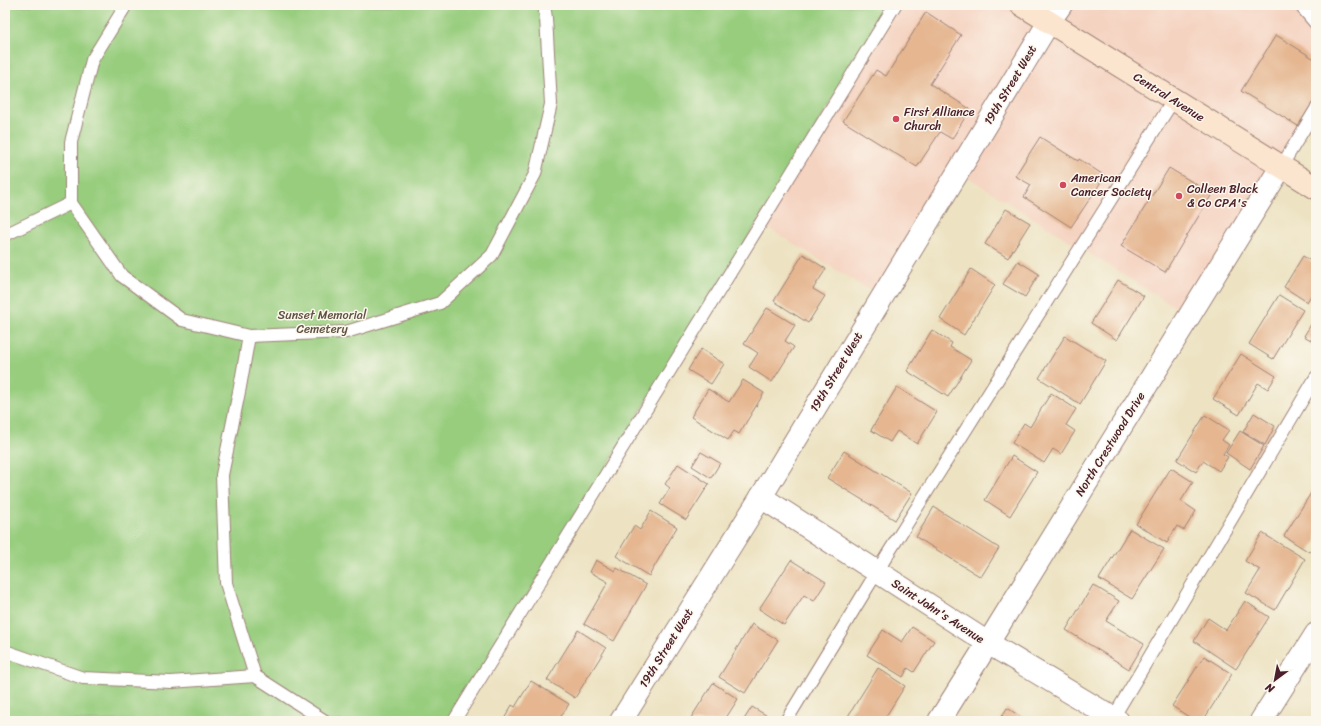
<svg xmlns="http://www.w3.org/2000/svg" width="1321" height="726" font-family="Sriracha,sans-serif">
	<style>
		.built { fill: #f5d3c1 }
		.green { fill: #98cd7e; stroke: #717654 }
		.building { fill: #e5b690 }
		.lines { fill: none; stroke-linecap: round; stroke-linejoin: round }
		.service-casing { stroke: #9c8177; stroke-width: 14 }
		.minor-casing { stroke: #9c8177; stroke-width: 24 }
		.tertiary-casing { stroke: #9c8177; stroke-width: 24 }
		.secondary-casing { stroke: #9c8177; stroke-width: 24 }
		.service { stroke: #fff; stroke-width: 12 }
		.minor { stroke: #fff; stroke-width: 22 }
		.tertiary { stroke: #fff; stroke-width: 22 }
		.secondary { stroke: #fce5cf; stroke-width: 22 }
		.poi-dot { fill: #d1495b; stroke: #fbf7ec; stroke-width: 1.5 }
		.labels { text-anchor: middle; stroke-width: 3; stroke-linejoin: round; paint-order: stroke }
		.street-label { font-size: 12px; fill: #4a1f2b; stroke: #fbf7ec }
		.poi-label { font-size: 12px; fill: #4a1f2b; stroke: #fbf7ec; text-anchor: start }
		.park-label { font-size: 12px; fill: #615344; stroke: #fbf7ec }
	</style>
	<rect width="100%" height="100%" fill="#fbf7ec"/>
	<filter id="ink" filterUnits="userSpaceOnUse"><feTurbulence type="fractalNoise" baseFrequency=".025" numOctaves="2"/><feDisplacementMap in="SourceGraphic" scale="8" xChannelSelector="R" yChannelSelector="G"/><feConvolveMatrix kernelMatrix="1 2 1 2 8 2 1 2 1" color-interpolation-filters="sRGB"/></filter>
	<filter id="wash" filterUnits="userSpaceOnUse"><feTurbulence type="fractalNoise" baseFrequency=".012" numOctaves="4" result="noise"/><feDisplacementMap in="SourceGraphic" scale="16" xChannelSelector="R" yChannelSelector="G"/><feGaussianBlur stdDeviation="0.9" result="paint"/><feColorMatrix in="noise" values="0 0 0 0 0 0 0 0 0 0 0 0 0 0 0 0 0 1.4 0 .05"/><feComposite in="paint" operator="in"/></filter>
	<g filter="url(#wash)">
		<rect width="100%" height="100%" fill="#ede3c3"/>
		<!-- built -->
		<polygon class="built" points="891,5 1315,5 1316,6 1316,106 1189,316 958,171 882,298 760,223"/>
		<!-- green -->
		<polygon class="green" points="5,5 891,5 450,721 5,721"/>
		<g id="blocks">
			<!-- building -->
			<g class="building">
				<polygon points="926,12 961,35 930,84 970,109 952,139 940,132 917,167 843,121 876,70 886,76"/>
				<polygon points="1276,35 1316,60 1316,97 1298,126 1241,91"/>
				<polygon points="1040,137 1078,161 1079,159 1105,176 1071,227 1024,197 1031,185 1015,176"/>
				<polygon points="1169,168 1212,194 1165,272 1121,246"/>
				<polygon points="1006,209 1030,223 1008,258 985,244"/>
				<polygon points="803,254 826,269 813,289 825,296 808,323 774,301"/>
				<polygon points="1303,256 1316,264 1316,287 1307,302 1284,287"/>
				<polygon points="1018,261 1039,274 1025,297 1003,284"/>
				<polygon points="971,269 995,285 964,335 940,319"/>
				<polygon points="1118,280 1144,296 1117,340 1091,323"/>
				<polygon points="1279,295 1303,310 1273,359 1249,344"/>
				<polygon points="767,308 795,325 785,341 794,347 772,382 749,367 758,353 744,344"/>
				<polygon points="1316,316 1316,343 1304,336"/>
				<polygon points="932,330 952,343 950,347 971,360 948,397 907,371"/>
				<polygon points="1065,336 1106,361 1080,404 1039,378"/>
				<polygon points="701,349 724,364 711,384 688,370"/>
				<polygon points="1241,354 1276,376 1268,389 1258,383 1239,415 1213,399"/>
				<polygon points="743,380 764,393 739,434 734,431 728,440 691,417 708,389 729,402"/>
				<polygon points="897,387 937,412 917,444 897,431 890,442 871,430"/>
				<polygon points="1051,393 1076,409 1066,425 1075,431 1061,454 1053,449 1044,463 1012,443 1024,423 1030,427"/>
				<polygon points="1254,413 1275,426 1265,445 1243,432"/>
				<polygon points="1205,415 1229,430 1222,440 1229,445 1223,454 1228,457 1219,471 1203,461 1196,472 1177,460"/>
				<polygon points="1240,431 1264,446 1250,469 1226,453"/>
				<polygon points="844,451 912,493 895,520 827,478"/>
				<polygon points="701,452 720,463 711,478 692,466"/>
				<polygon points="1012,456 1037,472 1010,516 985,500"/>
				<polygon points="678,464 709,484 686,520 660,504 670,488 665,484"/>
				<polygon points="1171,468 1193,482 1181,501 1196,511 1184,530 1177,526 1167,543 1136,524"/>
				<polygon points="1316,485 1316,542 1309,552 1284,536"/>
				<polygon points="934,507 999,548 981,577 916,537"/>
				<polygon points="651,511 677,527 649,576 616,556 634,526 640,530"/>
				<polygon points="1130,529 1164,549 1132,599 1099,579"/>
				<polygon points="1262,533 1305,559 1275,610 1246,593 1260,570 1245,561"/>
				<polygon points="596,560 615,571 617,568 646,585 614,641 584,624 608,582 590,572"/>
				<polygon points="791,560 826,582 814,601 804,595 784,625 759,609"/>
				<polygon points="1093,585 1119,601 1106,621 1144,644 1129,669 1066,630"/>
				<polygon points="1245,601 1269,617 1236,669 1194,641 1208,618 1226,630"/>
				<polygon points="752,624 778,640 745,693 719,677"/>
				<polygon points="912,627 934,641 914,672 908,668 903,677 867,655 883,630 902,642"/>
				<polygon points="578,630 606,648 575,698 547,680"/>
				<polygon points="1204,656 1232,674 1203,721 1195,721 1172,706"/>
				<polygon points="878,668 905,686 883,721 845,721"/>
				<polygon points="531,681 569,704 558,721 503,721 512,705 515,707"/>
				<polygon points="713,683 738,699 724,721 689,721"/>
				<polygon points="752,707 771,718 769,721 743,721"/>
				<polygon points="1007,708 1028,721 999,721"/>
			</g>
		</g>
	</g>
	<g filter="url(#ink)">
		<use href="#blocks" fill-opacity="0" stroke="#9c8177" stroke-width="1"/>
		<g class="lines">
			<defs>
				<g id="service">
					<polyline points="1300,5 1316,24"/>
					<polyline points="1281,167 1316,109"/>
					<polyline points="71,203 71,142 92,60 126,5"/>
					<polyline points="5,235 71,203 122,276 182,320 249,336 346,332 440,303 492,255 535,174 551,104 546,18 544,5"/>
					<polyline points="249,336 240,387 222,475 226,583 255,676"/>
					<polyline points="5,651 83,678 171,682 255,676 325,721"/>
					<polyline points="1113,718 1316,377"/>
					<polyline points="454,721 895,5"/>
					<polyline points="786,721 889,552 1174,99"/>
				</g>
				<g id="minor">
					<polyline points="761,497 988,643 1118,721"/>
					<polyline points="939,721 988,643 1281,167"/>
					<polyline points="1261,721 1316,634"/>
				</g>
				<polyline id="tertiary" points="621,721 761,497 1049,22 1061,5"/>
				<polyline id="secondary" points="1022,5 1316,188"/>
			</defs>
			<!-- service casing -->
			<use href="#service" class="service-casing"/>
			<!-- minor casing -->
			<use href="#minor" class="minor-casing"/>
			<!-- tertiary casing -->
			<use href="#tertiary" class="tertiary-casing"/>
			<!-- secondary casing -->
			<use href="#secondary" class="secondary-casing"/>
			<!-- service -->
			<use href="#service" class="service"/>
			<!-- minor -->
			<use href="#minor" class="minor"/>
			<!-- tertiary -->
			<use href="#tertiary" class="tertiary"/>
			<!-- secondary -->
			<use href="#secondary" class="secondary"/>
		</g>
	</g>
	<!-- markers -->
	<g class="poi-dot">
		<circle cx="896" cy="119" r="4"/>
		<circle cx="1063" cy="185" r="4"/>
		<circle cx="1179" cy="196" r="4"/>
	</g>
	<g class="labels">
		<!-- street labels -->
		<g class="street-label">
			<text transform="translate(1010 85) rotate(-59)" y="4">19th Street West</text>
			<text transform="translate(1169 97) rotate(32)" y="4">Central Avenue</text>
			<text transform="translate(836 372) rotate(-59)" y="4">19th Street West</text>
			<text transform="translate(1110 444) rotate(-58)" y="4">North Crestwood Drive</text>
			<text transform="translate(938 611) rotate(33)" y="4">Saint John's Avenue</text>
			<text transform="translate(666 648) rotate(-58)" y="4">19th Street West</text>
		</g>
		<!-- poi labels -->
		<g class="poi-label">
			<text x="904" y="116">First Alliance<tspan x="904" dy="14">Church</tspan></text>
			<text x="1071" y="182">American<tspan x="1071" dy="14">Cancer Society</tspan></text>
			<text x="1187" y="193">Colleen Black<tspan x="1187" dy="14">&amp; Co CPA's</tspan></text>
		</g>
		<!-- park labels -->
		<g class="park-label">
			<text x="322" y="319">Sunset Memorial<tspan x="322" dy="14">Cemetery</tspan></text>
		</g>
	</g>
	<!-- margin -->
	<rect width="1321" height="726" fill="none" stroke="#fbf7ec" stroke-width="20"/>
	<!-- north arrow -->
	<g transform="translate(1275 680) rotate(212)" stroke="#fbf7ec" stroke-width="3" paint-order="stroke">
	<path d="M0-3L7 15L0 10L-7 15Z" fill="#4a1f2b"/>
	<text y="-6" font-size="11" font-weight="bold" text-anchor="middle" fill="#4a1f2b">N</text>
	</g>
</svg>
